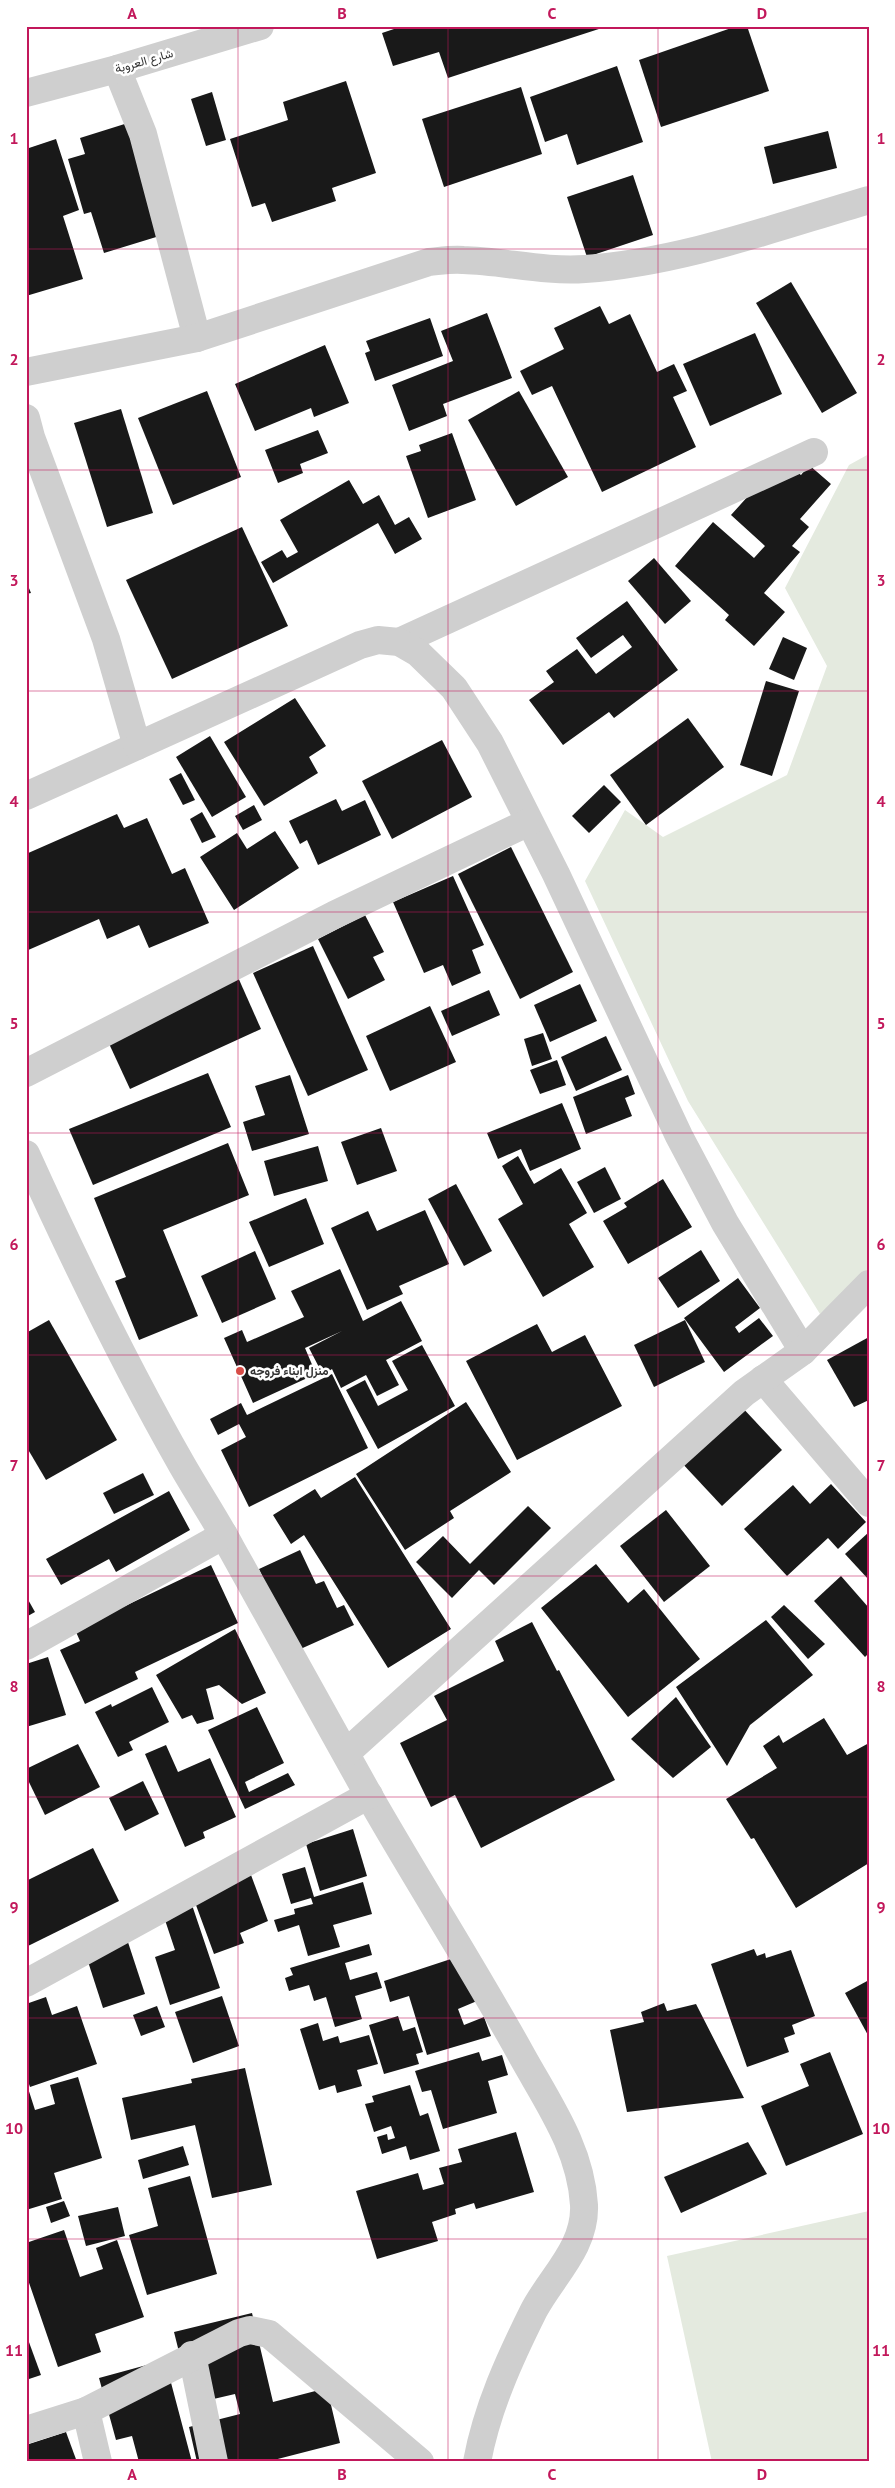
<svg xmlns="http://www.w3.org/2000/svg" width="895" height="2488" font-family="'PT Sans',Vazirmatn,sans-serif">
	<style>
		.green { fill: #e4eadf }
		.building { fill: #191919 }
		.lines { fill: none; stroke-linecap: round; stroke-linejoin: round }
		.minor { stroke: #cfcfcf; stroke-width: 28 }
		.grid { fill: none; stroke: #c2185b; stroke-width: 1; stroke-opacity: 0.55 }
		.poi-dot { fill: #d74c47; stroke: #fff; stroke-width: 2 }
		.labels { text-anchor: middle; stroke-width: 5; stroke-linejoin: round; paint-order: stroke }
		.street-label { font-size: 12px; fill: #323232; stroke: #fff }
		.poi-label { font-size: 12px; font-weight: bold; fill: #323232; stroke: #fff; text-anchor: start }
		.neatline { fill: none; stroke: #c2185b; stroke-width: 2 }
		.grid-label { font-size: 16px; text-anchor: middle; font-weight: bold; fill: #c2185b }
	</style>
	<rect width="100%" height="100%" fill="#fff"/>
	<!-- green -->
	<g class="green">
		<polygon points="869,454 869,1270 820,1314 688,1101 585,881 625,810 663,837 787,775 827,666 785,588 849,465"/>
		<polygon points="869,2211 869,2462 712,2462 667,2256"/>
	</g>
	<!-- building -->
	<g class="building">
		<polygon points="403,26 605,26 605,27 448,78 439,52 393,66 382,33"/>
		<polygon points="737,26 747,26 769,91 661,127 639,60"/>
		<polygon points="617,66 643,142 577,165 567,134 545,142 530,97"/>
		<polygon points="346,81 376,173 332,188 336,201 272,222 265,203 252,207 230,139 288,120 283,102"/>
		<polygon points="521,87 542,154 444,187 422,119"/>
		<polygon points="212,92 226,140 206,146 191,99"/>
		<polygon points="131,122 166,234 104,253 91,212 84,214 68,159 85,154 80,138"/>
		<polygon points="828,131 837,168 773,184 764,147"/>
		<polygon points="56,139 79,210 63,216 83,279 26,296 26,245 29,244 26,237 26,149"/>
		<polygon points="633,175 653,235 587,257 567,197"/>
		<polygon points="791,282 857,393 822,413 756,303"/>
		<polygon points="600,306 609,324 630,314 657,372 674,364 687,391 673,397 696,447 602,492 552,386 532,395 520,371 564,349 554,328"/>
		<polygon points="487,313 512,378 443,404 447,416 409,431 392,385 453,361 441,331"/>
		<polygon points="430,318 443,356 375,381 365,353 370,351 366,341"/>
		<polygon points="755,333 782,394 710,426 683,364"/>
		<polygon points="325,345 349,403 314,417 311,408 255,431 235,384"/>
		<polygon points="207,391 241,477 173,505 138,418"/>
		<polygon points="519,391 568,477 516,506 468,420"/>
		<polygon points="121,409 153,513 107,527 74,423"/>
		<polygon points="318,430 328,453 300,464 303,473 278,483 265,450"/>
		<polygon points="452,433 476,500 428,518 406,456 421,451 419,445"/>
		<polygon points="809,465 831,484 800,519 809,527 792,546 800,552 764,593 785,612 754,646 725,620 729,615 675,566 713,522 754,558 765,546 731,515 759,484 792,468 801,475"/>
		<polygon points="349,480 363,504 379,495 395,525 409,517 422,539 395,554 378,523 273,583 261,562 282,550 287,558 298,552 280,520"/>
		<polygon points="242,527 288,626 172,679 126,580"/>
		<polygon points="654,558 691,601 665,624 628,581"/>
		<polygon points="26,581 31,593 26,594"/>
		<polygon points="627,601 678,670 614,718 609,712 563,745 529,700 554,682 546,671 577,649 596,674 632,647 623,635 591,658 576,638"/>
		<polygon points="783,637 807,648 794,680 769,669"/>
		<polygon points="766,681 799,691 772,776 740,765"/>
		<polygon points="295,698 326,746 309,757 318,773 264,806 224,742"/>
		<polygon points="688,718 724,767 646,825 610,775"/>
		<polygon points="210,736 246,797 212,817 176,757"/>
		<polygon points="442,740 472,797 392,839 362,781"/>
		<polygon points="181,773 195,800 183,805 169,779"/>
		<polygon points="604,785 621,802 589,833 572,816"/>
		<polygon points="336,799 342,811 365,800 381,835 318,865 307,840 300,844 289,821"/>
		<polygon points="254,805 262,820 243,830 235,816"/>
		<polygon points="202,812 216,837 202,843 190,819"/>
		<polygon points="117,814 124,828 147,818 172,874 185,868 209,923 149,948 139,925 107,939 99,919 26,951 26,854"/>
		<polygon points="275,831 299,868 234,910 200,857 237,833 247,849"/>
		<polygon points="511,847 573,972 520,999 458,874"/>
		<polygon points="453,876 484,945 472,950 481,973 452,986 443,965 424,973 393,902"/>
		<polygon points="365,915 384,952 373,957 385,980 348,999 318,939"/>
		<polygon points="313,946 368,1070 308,1096 253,973"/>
		<polygon points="237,975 261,1029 130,1089 105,1035"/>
		<polygon points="580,984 597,1021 550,1042 534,1005"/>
		<polygon points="489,990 500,1015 452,1036 441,1011"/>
		<polygon points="430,1006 456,1062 390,1091 366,1036"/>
		<polygon points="543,1033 552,1059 532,1066 524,1039"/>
		<polygon points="606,1036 622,1070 576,1091 561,1057"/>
		<polygon points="557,1060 566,1085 540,1094 530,1070"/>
		<polygon points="208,1073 231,1127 93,1185 69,1129"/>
		<polygon points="290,1075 309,1134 252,1151 243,1122 265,1115 255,1086"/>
		<polygon points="628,1075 635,1094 625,1098 632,1116 586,1134 573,1097"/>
		<polygon points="562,1103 581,1149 530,1171 521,1149 498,1159 487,1133"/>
		<polygon points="381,1128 397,1171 357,1185 341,1142"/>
		<polygon points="228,1143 249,1195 163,1230 198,1316 139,1340 115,1281 126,1277 94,1198"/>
		<polygon points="318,1146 328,1181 274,1196 264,1161"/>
		<polygon points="518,1156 534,1184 561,1168 587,1213 569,1224 594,1267 543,1297 498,1219 523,1204 502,1166"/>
		<polygon points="605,1167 621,1199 594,1213 577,1182"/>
		<polygon points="663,1179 692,1227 628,1264 603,1221 627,1207 624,1203"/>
		<polygon points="456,1184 492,1251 464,1266 428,1199"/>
		<polygon points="306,1198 324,1244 269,1267 249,1222"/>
		<polygon points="425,1210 449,1264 399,1286 403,1294 367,1310 331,1228 368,1211 377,1231"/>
		<polygon points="701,1250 720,1281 678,1308 658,1278"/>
		<polygon points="255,1251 276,1299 222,1323 201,1276"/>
		<polygon points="340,1269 363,1321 401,1301 422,1341 386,1360 399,1385 377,1396 366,1375 341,1388 332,1369 323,1375 309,1348 342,1331 305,1348 316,1374 253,1403 224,1338 242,1330 247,1342 304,1317 291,1291"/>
		<polygon points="738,1278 760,1308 735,1327 739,1333 759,1318 773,1336 724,1372 684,1318"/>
		<polygon points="49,1320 117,1440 46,1480 26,1446 26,1333"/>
		<polygon points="685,1320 705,1362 654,1387 634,1345"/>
		<polygon points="537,1324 552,1352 585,1335 622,1406 517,1460 466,1361"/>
		<polygon points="869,1337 869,1400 854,1407 827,1360"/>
		<polygon points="422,1345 455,1406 378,1449 346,1390 365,1380 378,1406 408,1390 392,1361"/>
		<polygon points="332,1374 368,1448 249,1507 221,1450 246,1437 239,1424 218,1435 210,1419 241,1403 247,1415"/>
		<polygon points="466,1402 511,1472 450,1511 454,1518 405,1550 356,1474"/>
		<polygon points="740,1405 782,1450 722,1506 680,1461"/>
		<polygon points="143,1473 154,1495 114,1514 103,1493"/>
		<polygon points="355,1477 451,1629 388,1668 304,1535 291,1544 273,1515 315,1489 321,1498"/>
		<polygon points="831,1484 866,1522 838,1549 828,1538 787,1576 744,1529 793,1485 810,1504"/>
		<polygon points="169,1491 190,1530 116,1572 109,1559 61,1585 46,1559"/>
		<polygon points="528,1506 551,1528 494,1585 479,1570 452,1598 416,1562 443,1536 470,1564"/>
		<polygon points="666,1510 710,1566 664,1602 620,1546"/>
		<polygon points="869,1532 869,1580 845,1554"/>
		<polygon points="300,1550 316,1584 324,1581 337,1608 344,1605 354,1625 296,1651 259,1569"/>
		<polygon points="596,1564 628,1603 644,1589 700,1659 628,1717 541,1608"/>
		<polygon points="211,1565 238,1623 135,1672 138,1679 85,1704 60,1650 80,1641 72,1623 125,1606"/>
		<polygon points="841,1576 869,1608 869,1653 865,1657 814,1601"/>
		<polygon points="26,1596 35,1612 26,1617"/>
		<polygon points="784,1605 825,1644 808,1659 771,1617"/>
		<polygon points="766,1620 813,1675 750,1725 727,1766 676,1687"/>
		<polygon points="532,1622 557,1671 559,1670 615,1780 481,1848 455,1795 431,1807 400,1743 447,1720 434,1696 504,1661 495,1641"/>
		<polygon points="235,1629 266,1693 242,1704 219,1685 206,1689 214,1719 197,1724 192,1715 182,1719 156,1675"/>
		<polygon points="48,1657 66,1715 26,1727 26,1664"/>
		<polygon points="152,1687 169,1722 129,1742 133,1750 118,1757 95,1712 111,1704 112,1707"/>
		<polygon points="676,1697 711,1747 673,1778 631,1739"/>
		<polygon points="257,1707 284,1763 245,1782 249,1792 288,1773 295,1785 245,1809 208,1730"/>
		<polygon points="824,1718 847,1755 869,1743 869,1863 796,1908 754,1838 751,1839 726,1799 777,1768 763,1746 779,1735 783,1743"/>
		<polygon points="78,1744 100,1787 45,1815 26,1776 26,1769"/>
		<polygon points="166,1745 178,1772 210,1758 236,1817 203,1832 205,1838 185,1847 145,1754"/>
		<polygon points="143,1781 159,1814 125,1831 109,1798"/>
		<polygon points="353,1829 367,1876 320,1891 306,1844"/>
		<polygon points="93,1848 119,1901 28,1946 26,1942 26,1881"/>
		<polygon points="305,1867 314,1897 363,1882 372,1914 333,1925 340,1947 308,1956 299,1925 278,1932 274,1920 295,1914 294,1909 313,1904 311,1898 291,1904 282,1874"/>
		<polygon points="251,1875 268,1921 240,1933 244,1943 214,1954 193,1897"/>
		<polygon points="191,1902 220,1988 170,2005 155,1957 175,1950 162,1911"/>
		<polygon points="123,1927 145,1994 103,2008 81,1940"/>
		<polygon points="369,1944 372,1955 345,1963 350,1980 377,1972 382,1988 355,1996 362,2019 335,2027 326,1997 314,2001 309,1985 289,1991 285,1978 293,1975 290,1968"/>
		<polygon points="754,1949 757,1956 765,1953 766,1958 791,1950 815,2016 792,2025 795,2034 784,2038 789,2052 747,2067 711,1964"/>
		<polygon points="460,1956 477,2001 458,2009 464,2025 484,2017 491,2036 427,2055 409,1996 390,2002 384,1981"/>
		<polygon points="869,1980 869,2037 845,1993"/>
		<polygon points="222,1996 239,2046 193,2063 175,2012"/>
		<polygon points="46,1997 52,2015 77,2006 97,2064 30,2087 26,2075 26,2004"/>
		<polygon points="664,2003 667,2011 696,2004 744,2098 627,2112 610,2030 644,2022 641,2012"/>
		<polygon points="157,2006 165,2027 141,2036 133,2015"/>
		<polygon points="398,2016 403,2031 415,2027 423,2052 416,2054 419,2064 384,2074 369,2025"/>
		<polygon points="318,2023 323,2041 338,2036 340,2043 369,2035 378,2064 357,2070 362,2086 337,2093 335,2085 319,2090 300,2029"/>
		<polygon points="479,2052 482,2061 502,2055 508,2075 488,2081 497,2113 443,2129 431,2090 422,2092 415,2071"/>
		<polygon points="830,2052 863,2134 786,2166 761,2106 809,2086 800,2064"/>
		<polygon points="245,2068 272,2185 212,2198 195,2125 131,2140 122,2098 192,2083 191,2079"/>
		<polygon points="78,2077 102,2158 54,2173 62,2199 26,2210 26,2082 35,2110 55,2104 50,2085"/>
		<polygon points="410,2085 420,2116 428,2113 440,2151 410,2160 406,2146 382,2154 377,2137 387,2134 388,2140 395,2138 391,2126 374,2132 365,2104 374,2102 372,2096"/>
		<polygon points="516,2132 534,2192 476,2209 474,2203 455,2209 456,2214 432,2222 438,2241 377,2259 356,2191 418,2173 423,2190 444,2184 439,2168 462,2162 458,2149"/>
		<polygon points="748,2142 767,2174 681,2213 664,2177"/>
		<polygon points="183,2146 189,2165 143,2179 138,2160"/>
		<polygon points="190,2176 217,2274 147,2295 129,2235 158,2226 148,2188"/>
		<polygon points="64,2201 70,2216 51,2223 46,2207"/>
		<polygon points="118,2207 125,2236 86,2246 78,2216"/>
		<polygon points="64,2230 80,2277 103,2269 96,2248 117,2240 144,2317 95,2334 101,2352 58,2367 26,2274 26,2243"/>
		<polygon points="252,2313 273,2402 327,2388 340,2443 266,2462 197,2462 189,2427 240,2414 235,2394 192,2404 174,2332"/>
		<polygon points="26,2334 41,2375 26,2380"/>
		<polygon points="165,2360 192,2462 139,2462 132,2436 116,2440 99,2378"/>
		<polygon points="66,2432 77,2462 26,2462 26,2445"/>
	</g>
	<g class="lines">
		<!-- minor -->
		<g class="minor">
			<polyline points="117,69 143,134 197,338"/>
			<polyline points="26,93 117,69 260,26"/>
			<path d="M 26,372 L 197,338 L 429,262 C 440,261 452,259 463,260 C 503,261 544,272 585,269 C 682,262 776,227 869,200"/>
			<polyline points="26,418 31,437 106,639 137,746 26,796"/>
			<polyline points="399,642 814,452"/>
			<polyline points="137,746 360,645 378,640 399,642 418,653 454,688 490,743 556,874 679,1136 725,1223 803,1351"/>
			<polyline points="26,1073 334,915 529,822"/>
			<path d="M 26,1154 C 74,1260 125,1365 182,1465 C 198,1493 216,1520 231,1548 C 277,1630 322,1713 368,1794 C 418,1882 473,1967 522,2056 C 548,2103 581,2149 584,2205 C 586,2247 552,2276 534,2310 C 510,2358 487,2408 477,2462"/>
			<polyline points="763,1379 869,1503"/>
			<polyline points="26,1646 224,1535"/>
			<polyline points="346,1753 744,1393 803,1351 869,1284"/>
			<polyline points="26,1983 369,1795"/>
			<polyline points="192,2355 214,2462"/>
			<polyline points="86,2411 98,2462"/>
			<polyline points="26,2430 86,2411 239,2333 250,2330 269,2334 420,2462"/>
		</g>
	</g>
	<!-- grid -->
	<path class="grid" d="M 238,26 L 238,2462M 448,26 L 448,2462M 658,26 L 658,2462M 26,249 L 869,249M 26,470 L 869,470M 26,691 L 869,691M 26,912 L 869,912M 26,1133 L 869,1133M 26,1355 L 869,1355M 26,1576 L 869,1576M 26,1797 L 869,1797M 26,2018 L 869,2018M 26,2239 L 869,2239"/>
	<!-- markers -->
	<circle class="poi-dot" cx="240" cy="1371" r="5"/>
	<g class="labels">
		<!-- street labels -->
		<g class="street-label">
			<text transform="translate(144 61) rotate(-16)" y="4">شارع العروبة</text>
		</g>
		<!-- poi labels -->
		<g class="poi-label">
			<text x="250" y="1375">منزل ابناء فروجه</text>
		</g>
	</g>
	<!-- border -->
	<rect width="895" height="2488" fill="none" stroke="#ffffff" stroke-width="55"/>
	<rect x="28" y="28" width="840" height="2432" class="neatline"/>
	<g class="grid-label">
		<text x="132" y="19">A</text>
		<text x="342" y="19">B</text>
		<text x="552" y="19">C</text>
		<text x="762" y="19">D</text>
		<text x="14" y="144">1</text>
		<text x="881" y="144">1</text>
		<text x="14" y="365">2</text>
		<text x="881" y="365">2</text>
		<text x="14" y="586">3</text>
		<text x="881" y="586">3</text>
		<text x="14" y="807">4</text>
		<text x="881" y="807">4</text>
		<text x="14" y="1029">5</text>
		<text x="881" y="1029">5</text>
		<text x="14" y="1250">6</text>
		<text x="881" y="1250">6</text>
		<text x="14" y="1471">7</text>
		<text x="881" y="1471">7</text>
		<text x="14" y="1692">8</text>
		<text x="881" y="1692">8</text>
		<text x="14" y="1913">9</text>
		<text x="881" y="1913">9</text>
		<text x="14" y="2134">10</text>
		<text x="881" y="2134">10</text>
		<text x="14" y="2356">11</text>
		<text x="881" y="2356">11</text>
		<text x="132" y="2480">A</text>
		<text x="342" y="2480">B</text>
		<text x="552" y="2480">C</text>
		<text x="762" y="2480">D</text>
	</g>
</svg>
